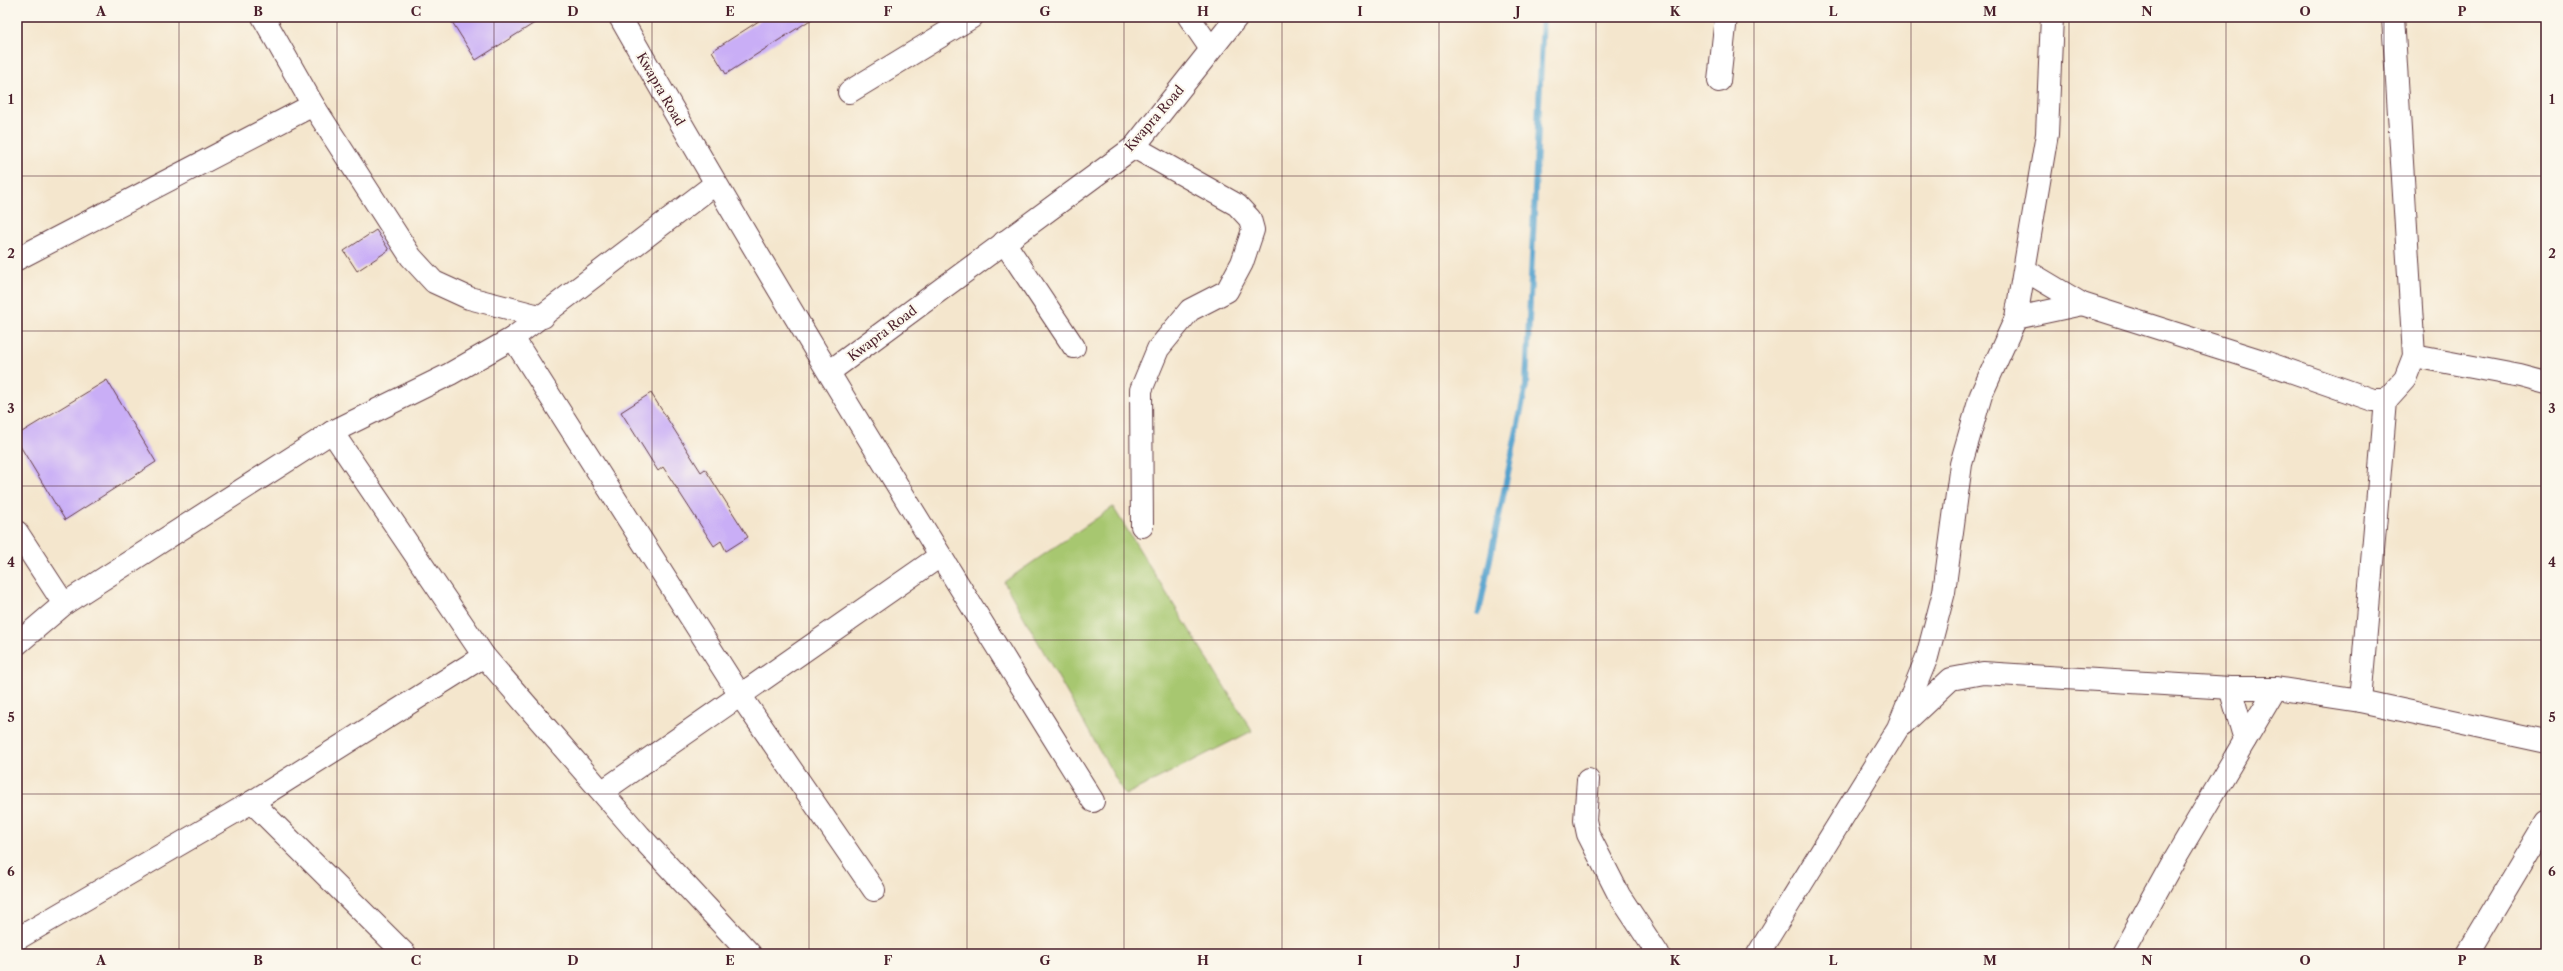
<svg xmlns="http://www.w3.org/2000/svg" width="2563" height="971" font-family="'Libre Caslon Text',serif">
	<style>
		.green { fill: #a7c76f; stroke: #78734d }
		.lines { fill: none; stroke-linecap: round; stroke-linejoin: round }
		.stream { stroke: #54a2cd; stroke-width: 6 }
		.building { fill: #c9aef6 }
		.street-casing { stroke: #643d43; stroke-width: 24 }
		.street { stroke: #fff; stroke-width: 22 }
		.grid { fill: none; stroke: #4a1f2b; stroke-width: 1; stroke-opacity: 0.55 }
		.labels { text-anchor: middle; stroke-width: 4; stroke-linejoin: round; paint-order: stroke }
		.street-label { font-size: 13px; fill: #4a1f2b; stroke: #fbf7ec }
		.neatline { fill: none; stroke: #4a1f2b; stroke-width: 1.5 }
		.grid-label { font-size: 13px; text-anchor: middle; font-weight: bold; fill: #4a1f2b }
	</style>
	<rect width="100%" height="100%" fill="#fbf7ec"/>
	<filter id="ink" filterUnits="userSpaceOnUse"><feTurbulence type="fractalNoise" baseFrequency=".025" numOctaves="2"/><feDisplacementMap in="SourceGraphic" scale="8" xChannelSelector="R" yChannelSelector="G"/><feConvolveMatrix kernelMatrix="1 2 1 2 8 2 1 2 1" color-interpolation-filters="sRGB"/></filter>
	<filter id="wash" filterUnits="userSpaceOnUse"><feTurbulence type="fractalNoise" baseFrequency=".012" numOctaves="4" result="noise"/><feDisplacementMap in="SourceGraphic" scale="16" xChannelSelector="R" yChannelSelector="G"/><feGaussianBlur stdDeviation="0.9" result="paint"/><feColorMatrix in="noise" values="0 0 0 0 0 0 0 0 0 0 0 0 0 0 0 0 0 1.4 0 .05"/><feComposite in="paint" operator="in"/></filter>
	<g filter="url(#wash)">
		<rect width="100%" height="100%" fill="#f4e6cd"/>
		<!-- green -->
		<polygon class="green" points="1113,507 1252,731 1125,795 1004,582"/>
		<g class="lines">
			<!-- stream -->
			<polyline class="stream" points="1479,612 1526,386 1543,17"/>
		</g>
		<g id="blocks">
			<!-- building -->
			<g class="building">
				<polygon points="449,17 544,17 476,60"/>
				<polygon points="765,17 815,17 726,74 712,51"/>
				<polygon points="376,230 389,250 357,271 344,251"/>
				<polygon points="107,380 156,462 65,520 17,441 17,435"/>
				<polygon points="651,393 701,472 705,469 748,537 726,551 721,541 714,546 663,467 658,471 621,412"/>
			</g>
		</g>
	</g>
	<g filter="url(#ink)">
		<use href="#blocks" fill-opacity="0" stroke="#643d43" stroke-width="1"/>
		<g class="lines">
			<defs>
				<g id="street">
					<polyline points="263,17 313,105 411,257 434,282 469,298 543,317"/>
					<path d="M 620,17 C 771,283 931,542 1093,801"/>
					<polyline points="1189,17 1211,49"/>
					<polyline points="2393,17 2414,356"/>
					<polyline points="1719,81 1726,17"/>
					<polyline points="849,92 972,17"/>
					<polyline points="1134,147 1237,205 1250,219 1253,230 1242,263 1227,291 1190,310 1158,349 1141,390 1142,526"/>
					<polyline points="1004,242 1074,347"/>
					<polyline points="17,259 313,105"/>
					<polyline points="2025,270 2082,304 2259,360 2373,400 2386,400 2405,379 2414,356 2520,376 2546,383"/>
					<polyline points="2016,318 2082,304"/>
					<polyline points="513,338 740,695 874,890"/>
					<polyline points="829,372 1134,147 1237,17"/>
					<polyline points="332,432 484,656 640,836 750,954"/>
					<polyline points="17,532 64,604"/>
					<polyline points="17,644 64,604 332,432 450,374 513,338 715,184"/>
					<polyline points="2230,688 2245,740"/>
					<polyline points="2276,688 2360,701 2546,741"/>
					<polyline points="2360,701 2386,400"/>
					<polyline points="1903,724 1951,679 1983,673 2230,688 2276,688 2174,860 2122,954"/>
					<polyline points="1588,780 1585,820 1588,834 1619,895 1658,954"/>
					<polyline points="603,791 940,556"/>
					<polyline points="252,802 405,954"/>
					<polyline points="17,939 252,802 484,656"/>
					<polyline points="1758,954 1898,728 1927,657 1944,592 1961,464 1981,395 2016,318 2047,134 2052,17"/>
					<polyline points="2467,954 2546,822"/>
				</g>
			</defs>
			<!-- street casing -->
			<use href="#street" class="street-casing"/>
			<!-- street -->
			<use href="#street" class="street"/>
		</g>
	</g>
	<!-- grid -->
	<path class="grid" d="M 179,17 L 179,954M 337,17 L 337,954M 494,17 L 494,954M 652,17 L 652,954M 809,17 L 809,954M 967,17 L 967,954M 1124,17 L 1124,954M 1282,17 L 1282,954M 1439,17 L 1439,954M 1596,17 L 1596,954M 1754,17 L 1754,954M 1911,17 L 1911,954M 2069,17 L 2069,954M 2226,17 L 2226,954M 2384,17 L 2384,954M 17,176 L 2546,176M 17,331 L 2546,331M 17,486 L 2546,486M 17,640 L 2546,640M 17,794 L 2546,794"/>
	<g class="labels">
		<!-- street labels -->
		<g class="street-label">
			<text transform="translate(661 89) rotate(60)" y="5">Kwapra Road</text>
			<text transform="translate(1154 118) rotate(-49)" y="5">Kwapra Road</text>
			<text transform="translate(882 333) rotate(-37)" y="5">Kwapra Road</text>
		</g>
	</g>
	<!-- margin -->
	<rect width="2563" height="971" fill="none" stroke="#fbf7ec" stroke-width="44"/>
	<rect x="22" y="22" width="2519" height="927" class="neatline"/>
	<g class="grid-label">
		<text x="101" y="16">A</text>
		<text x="258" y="16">B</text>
		<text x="416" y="16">C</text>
		<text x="573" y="16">D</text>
		<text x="730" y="16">E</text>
		<text x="888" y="16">F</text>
		<text x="1045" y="16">G</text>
		<text x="1203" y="16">H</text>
		<text x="1360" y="16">I</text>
		<text x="1518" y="16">J</text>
		<text x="1675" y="16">K</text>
		<text x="1833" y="16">L</text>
		<text x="1990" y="16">M</text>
		<text x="2147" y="16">N</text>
		<text x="2305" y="16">O</text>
		<text x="2462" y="16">P</text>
		<text x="11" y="104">1</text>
		<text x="2552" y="104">1</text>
		<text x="11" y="258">2</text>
		<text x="2552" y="258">2</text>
		<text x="11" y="413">3</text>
		<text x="2552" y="413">3</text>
		<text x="11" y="567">4</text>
		<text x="2552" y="567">4</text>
		<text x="11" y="722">5</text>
		<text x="2552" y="722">5</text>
		<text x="11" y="876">6</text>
		<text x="2552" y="876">6</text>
		<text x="101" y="965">A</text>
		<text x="258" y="965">B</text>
		<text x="416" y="965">C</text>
		<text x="573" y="965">D</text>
		<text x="730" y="965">E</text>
		<text x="888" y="965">F</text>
		<text x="1045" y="965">G</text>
		<text x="1203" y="965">H</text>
		<text x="1360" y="965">I</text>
		<text x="1518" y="965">J</text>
		<text x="1675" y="965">K</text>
		<text x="1833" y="965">L</text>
		<text x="1990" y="965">M</text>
		<text x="2147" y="965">N</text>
		<text x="2305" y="965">O</text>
		<text x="2462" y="965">P</text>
	</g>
</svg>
